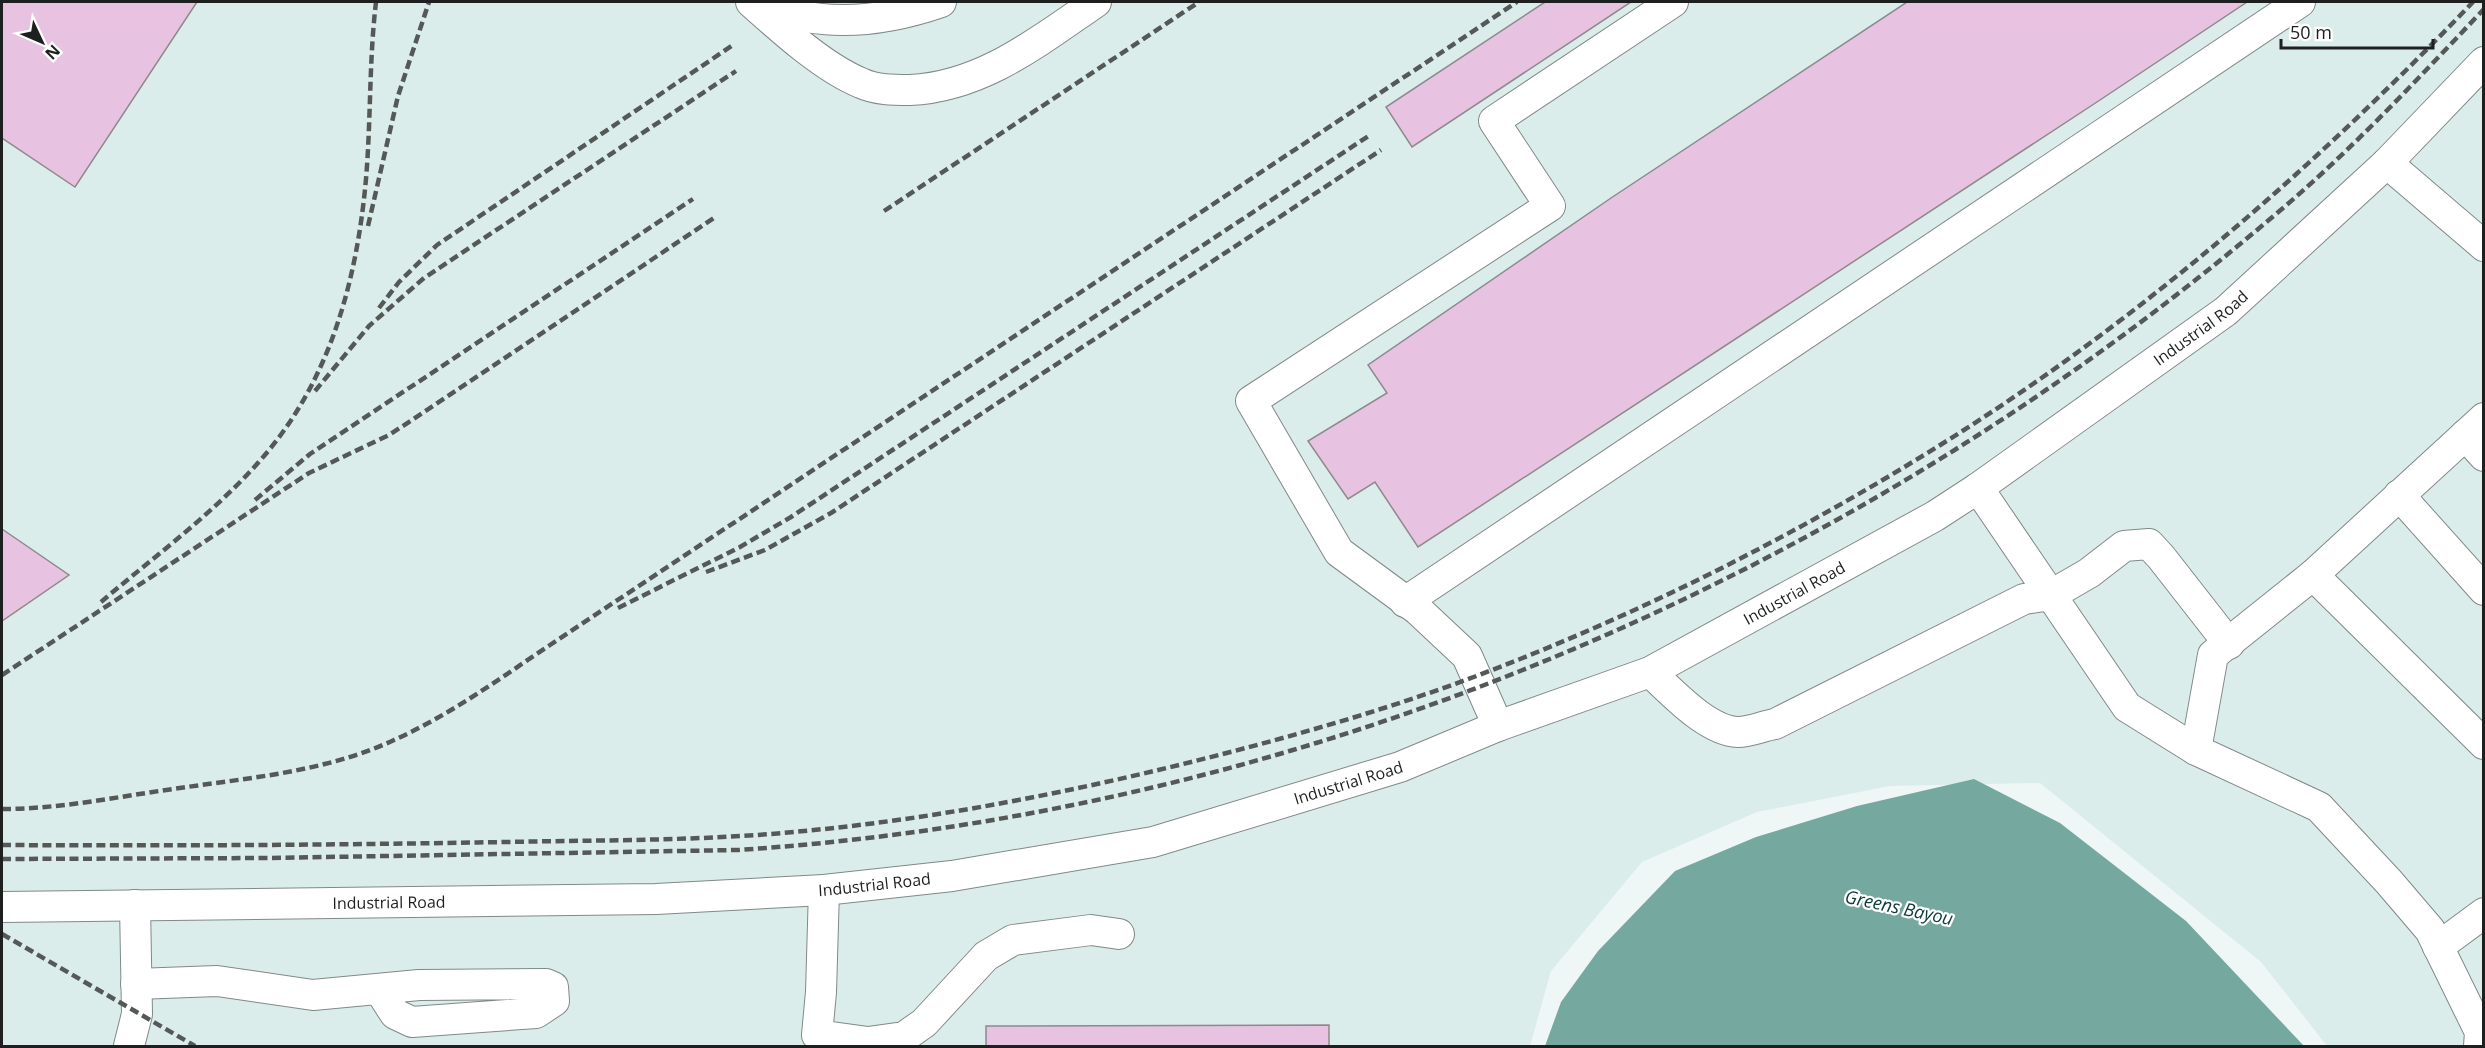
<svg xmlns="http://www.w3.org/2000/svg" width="2485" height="1048" font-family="'Open Sans',sans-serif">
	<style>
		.built { fill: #dbedea }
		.water { fill: #75a89f }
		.building { fill: #e7c3e1; stroke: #8e898d; stroke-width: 1.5 }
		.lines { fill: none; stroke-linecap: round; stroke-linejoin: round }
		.minor-casing { stroke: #818988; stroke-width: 32 }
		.minor { stroke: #fff; stroke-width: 30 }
		.rail { stroke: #545958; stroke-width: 4.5; stroke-dasharray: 9 4.5; stroke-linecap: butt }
		.labels { text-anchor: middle; stroke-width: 4.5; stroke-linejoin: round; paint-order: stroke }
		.street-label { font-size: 16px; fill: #1d201f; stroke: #fff }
		.water-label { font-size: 18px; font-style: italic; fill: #0b3c36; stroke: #fff }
	</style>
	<rect width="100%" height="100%" fill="#eef7f5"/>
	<!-- built -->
	<polygon class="built" points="2,2 2483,2 2483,1046 2327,1046 2261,962 2040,783 1890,786 1757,812 1642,862 1551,971 1530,1046 2,1046"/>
	<!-- water -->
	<polygon class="water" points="1974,779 2060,823 2186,921 2304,1046 1545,1046 1561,1002 1598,951 1675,871 1756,837 1857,806"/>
	<!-- building -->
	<g class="building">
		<polygon points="2,2 197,2 75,187 2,138"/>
		<polygon points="1545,2 1631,2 1412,147 1386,107"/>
		<polygon points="1907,2 2247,2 2100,100 1418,547 1375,482 1348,499 1308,441 1387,393 1368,365 1611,198"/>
		<polygon points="2,529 69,575 2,621"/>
		<polygon points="1329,1025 1329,1047 986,1047 986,1026"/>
	</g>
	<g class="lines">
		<defs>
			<g id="minor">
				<path d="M 751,2 C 781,29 824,68 861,83 C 876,90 893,90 910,90 C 982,87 1039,41 1096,2"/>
				<path d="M 761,3 C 819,29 883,22 941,2"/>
				<polyline points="2387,163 2484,246"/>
				<polyline points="2465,435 2484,456"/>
				<polyline points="1978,488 2127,707 2196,750 2319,807 2389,882 2430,930 2480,1032 2479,1046"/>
				<polyline points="2399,495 2484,590"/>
				<polyline points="2313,575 2484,744"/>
				<polyline points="1405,602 2300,2"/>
				<path d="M 1650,672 C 1672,692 1707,731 1738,732 C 1750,732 1763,726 1775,724 L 2024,599 L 2051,595 L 2089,573 L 2124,546 L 2149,544 L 2161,557 L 2229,644"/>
				<polyline points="1498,726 1467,656 1418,610 1339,552 1251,401 1550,206 1494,121 1673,2"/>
				<polyline points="2196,750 2213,655 2313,575 2484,418"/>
				<polyline points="824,890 821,992 817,1035 868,1042 904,1037 924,1023 986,956 1013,940 1091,930 1119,934"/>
				<path id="s1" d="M 2,907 L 656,899 L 824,890 L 952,876 L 1153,842 L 1400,767 L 1498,726 L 1650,672 L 1935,516 L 1978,488 L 2226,311 L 2387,163 L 2484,62"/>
				<polyline points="2438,947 2484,913"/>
				<polyline points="136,984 217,981 313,995 419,985 546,984 553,987 554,1001 536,1013 412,1022 395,1014 379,989"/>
				<polyline points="129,1046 137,1014 135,905"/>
			</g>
		</defs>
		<!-- minor casing -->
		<use href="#minor" class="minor-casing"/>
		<!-- minor -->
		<use href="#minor" class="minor"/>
		<!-- rail -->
		<g class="rail">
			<polyline points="884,211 1199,2"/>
			<polyline points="368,226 398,96 429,2"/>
			<polyline points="379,308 399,282 437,245 733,45"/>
			<polyline points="315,391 369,326 424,278 736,71"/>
			<polyline points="255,500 310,454 693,199"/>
			<polyline points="706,572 765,550 831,513 1381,150"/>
			<path d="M 101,602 C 156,555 217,511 264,456 C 331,378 357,279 366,179 C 371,120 369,60 376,2"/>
			<polyline points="618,608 740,547 791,517 1370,135"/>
			<polyline points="2,675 309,473 389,435 412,420 714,218"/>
			<path d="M 2,809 C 59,809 116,797 173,789 C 247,778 326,772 394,740 C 450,715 499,679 550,645 L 1517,2"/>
			<path d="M 2,845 C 169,846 337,845 505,842 C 605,840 705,841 804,831 C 931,819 1056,795 1179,765 C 1280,740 1381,712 1479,675 C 1648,611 1812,527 1964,430 C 2151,310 2320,162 2473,2"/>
			<path d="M 2,859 L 269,858 L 738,850 C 1301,813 1841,583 2270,219 C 2347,155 2415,82 2484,9"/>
			<polyline points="2,934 195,1046"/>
		</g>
	</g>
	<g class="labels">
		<!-- street labels -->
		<g class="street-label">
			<text dy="6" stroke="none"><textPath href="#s1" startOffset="2331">Industrial Road</textPath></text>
			<text dy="6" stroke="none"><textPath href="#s1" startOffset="1845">Industrial Road</textPath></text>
			<text dy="6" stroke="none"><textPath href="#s1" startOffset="1359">Industrial Road</textPath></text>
			<text dy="6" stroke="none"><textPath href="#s1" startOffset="873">Industrial Road</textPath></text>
			<text dy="6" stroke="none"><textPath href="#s1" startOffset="387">Industrial Road</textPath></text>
		</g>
		<!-- water labels -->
		<g class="water-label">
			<text transform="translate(1899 908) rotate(12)" y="6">Greens Bayou</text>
		</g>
	</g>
	<!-- border -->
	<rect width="2485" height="1048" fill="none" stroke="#1d201f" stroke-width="6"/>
	<!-- north arrow -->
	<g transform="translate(42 42) rotate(134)" stroke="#ffffff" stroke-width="4.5" paint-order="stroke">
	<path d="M0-4.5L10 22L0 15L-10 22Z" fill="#1d201f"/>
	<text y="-9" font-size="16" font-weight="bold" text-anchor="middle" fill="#1d201f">N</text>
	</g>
	<!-- scale -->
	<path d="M2281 39v9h152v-9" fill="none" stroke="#1d201f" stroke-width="3"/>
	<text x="2290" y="39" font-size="18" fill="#1d201f" stroke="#ffffff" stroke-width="4.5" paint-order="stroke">50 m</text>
</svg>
